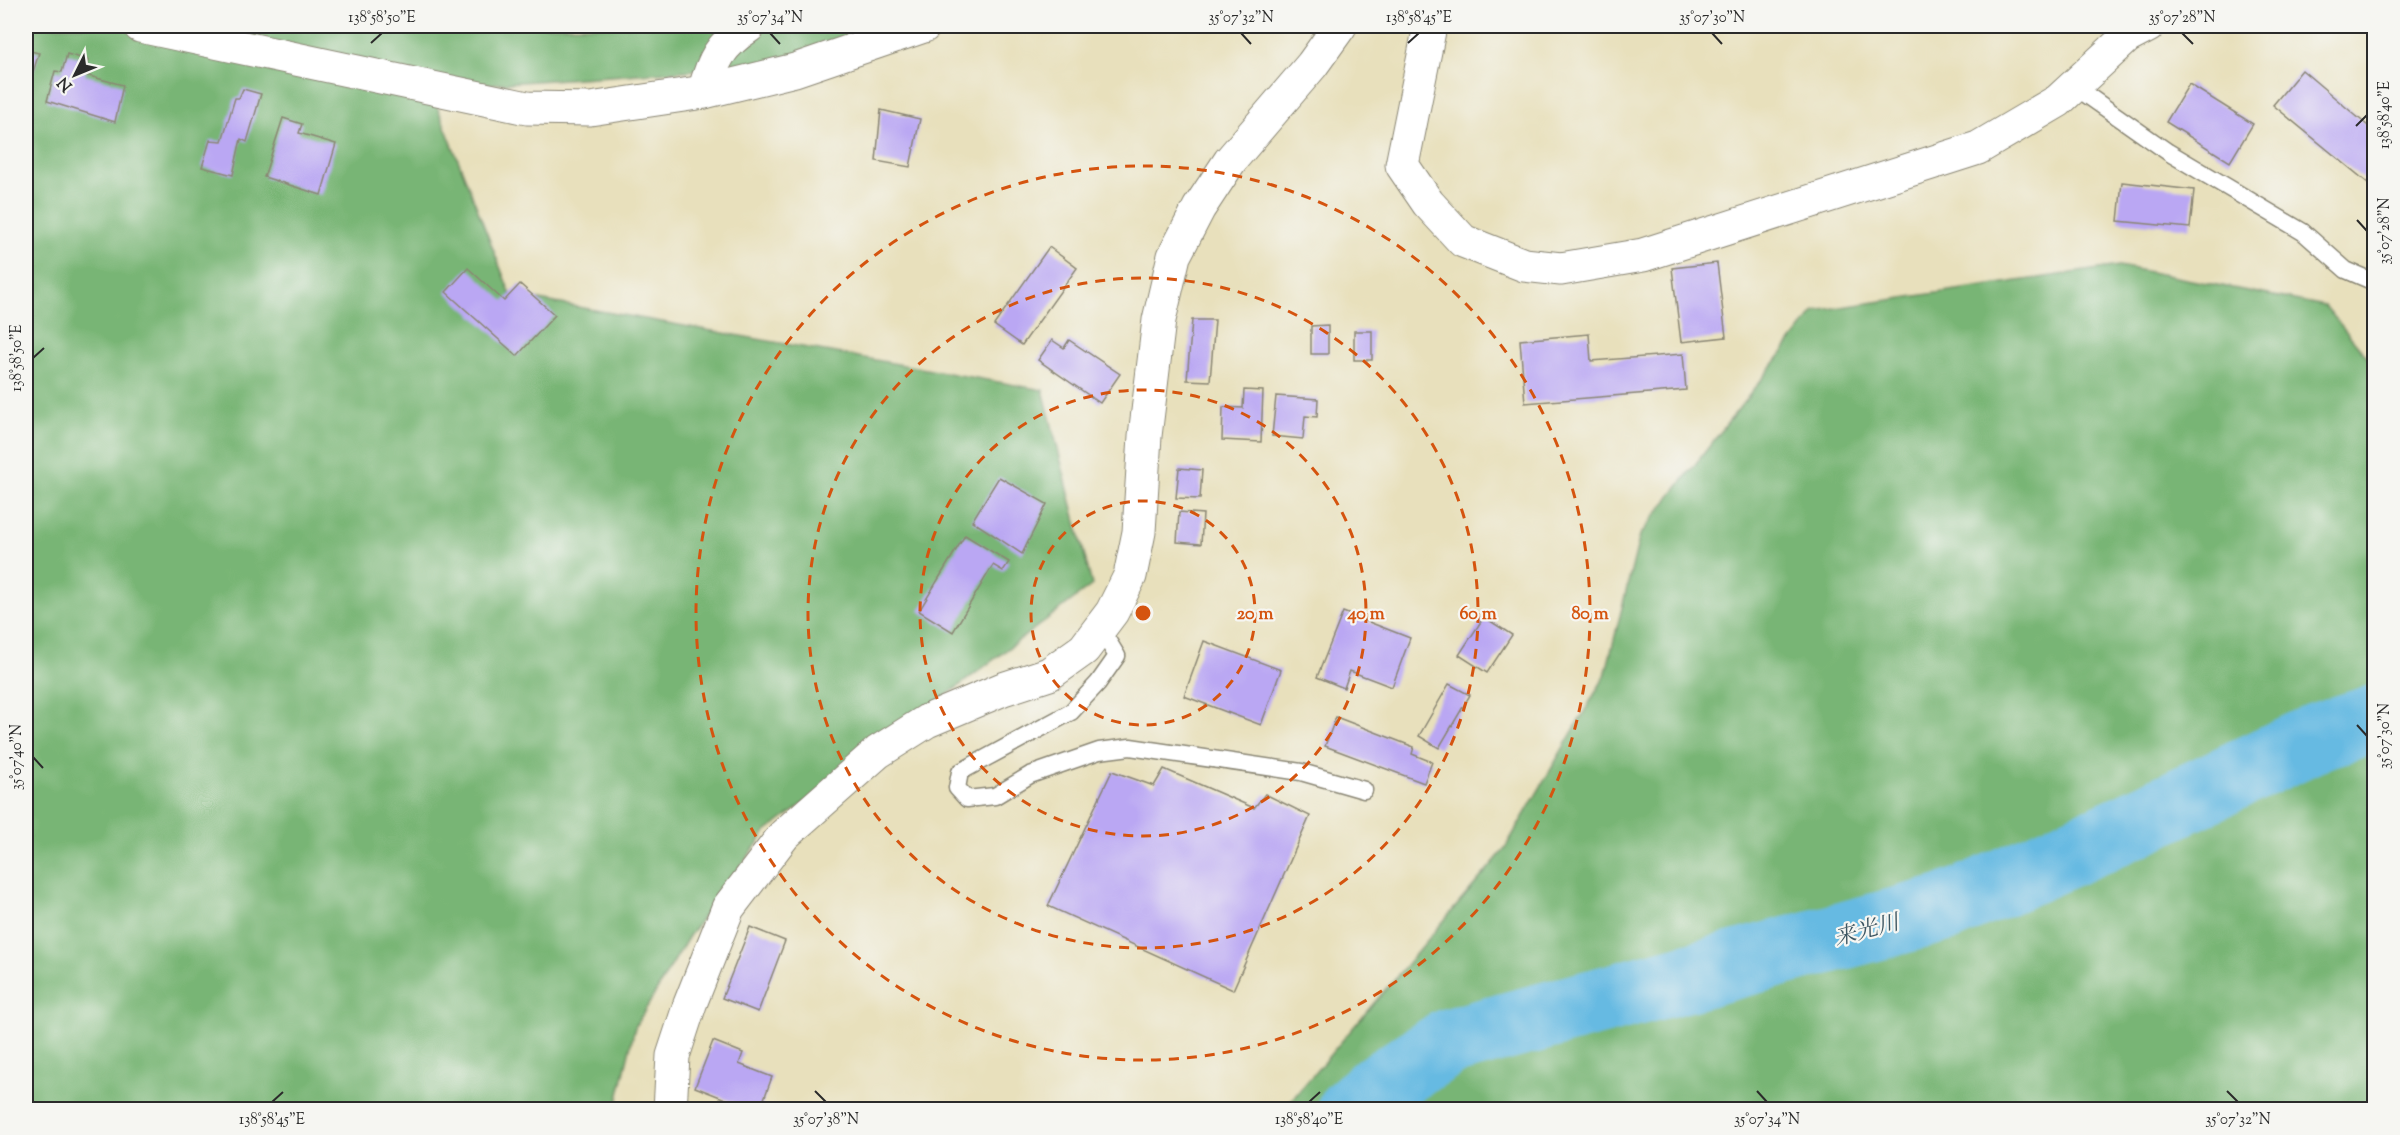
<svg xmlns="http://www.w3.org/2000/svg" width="2400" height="1135" font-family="'Sorts Mill Goudy','Noto Serif JP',serif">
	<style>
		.forest { fill: #78b575; stroke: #527050; stroke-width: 1.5 }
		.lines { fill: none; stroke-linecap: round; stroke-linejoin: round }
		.river { stroke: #66bae2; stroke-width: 68 }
		.building { fill: #baa7f3 }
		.service-casing { stroke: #8a8674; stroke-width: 19 }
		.minor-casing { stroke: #8a8674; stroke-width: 35 }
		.service { stroke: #fff; stroke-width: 16 }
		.minor { stroke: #fff; stroke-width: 33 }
		.ticks { fill: none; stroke: #2b2b2b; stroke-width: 2 }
		.ring { fill: none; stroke: #d5540f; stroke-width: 3; stroke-dasharray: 10 8 }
		.labels { text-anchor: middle; stroke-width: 4.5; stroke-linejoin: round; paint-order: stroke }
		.water-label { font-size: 22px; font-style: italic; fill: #3d5662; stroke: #f6f6f2 }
		.centre { fill: #d5540f; stroke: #f6f6f2; stroke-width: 3 }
		.ring-label { font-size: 18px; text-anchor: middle; font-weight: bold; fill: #d5540f; stroke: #f6f6f2; stroke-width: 4.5; stroke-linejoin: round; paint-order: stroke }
		.neatline { fill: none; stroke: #2b2b2b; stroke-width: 2 }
		.ticks-label { font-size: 15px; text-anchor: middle; fill: #2b2b2b }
	</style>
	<rect width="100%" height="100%" fill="#f6f6f2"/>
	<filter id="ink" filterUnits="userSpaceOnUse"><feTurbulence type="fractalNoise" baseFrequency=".0167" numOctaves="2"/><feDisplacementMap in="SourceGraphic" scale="12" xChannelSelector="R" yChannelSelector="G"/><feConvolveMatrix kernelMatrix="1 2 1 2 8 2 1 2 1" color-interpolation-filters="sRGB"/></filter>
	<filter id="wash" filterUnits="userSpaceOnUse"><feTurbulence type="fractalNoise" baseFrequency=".008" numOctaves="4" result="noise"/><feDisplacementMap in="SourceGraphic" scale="24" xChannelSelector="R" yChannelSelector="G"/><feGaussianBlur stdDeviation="1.35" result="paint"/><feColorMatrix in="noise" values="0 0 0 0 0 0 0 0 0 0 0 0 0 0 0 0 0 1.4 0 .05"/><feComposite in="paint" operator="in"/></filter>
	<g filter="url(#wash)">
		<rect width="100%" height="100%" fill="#e8e0bc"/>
		<!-- forest -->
		<g class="forest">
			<polygon points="26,26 902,26 817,62 430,88 511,295 1043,390 1092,585 766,832 689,936 635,1027 617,1103 604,1110 26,1109"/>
			<polygon points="2119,266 2325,306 2374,365 2374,1109 1284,1109 1504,850 1605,676 1640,535 1815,311"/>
		</g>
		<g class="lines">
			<!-- river -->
			<polyline class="river" points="1351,1110 1375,1089 1449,1042 1946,908 2134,824 2319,736 2374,719"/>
		</g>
		<g id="blocks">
			<!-- building -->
			<g class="building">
				<polygon points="1453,26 1475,26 1475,27 1453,29"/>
				<polygon points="26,50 39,53 26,94"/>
				<polygon points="67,54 88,60 85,75 123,85 115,122 47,101 55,71 62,72"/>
				<polygon points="2302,70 2374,131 2374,185 2373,187 2273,105"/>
				<polygon points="2189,84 2253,124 2230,162 2166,122"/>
				<polygon points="243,89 261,94 247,142 241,139 233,175 202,167 210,140 222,141 235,98 239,98"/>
				<polygon points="881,110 920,119 910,167 876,161"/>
				<polygon points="283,118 302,124 299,133 336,144 321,195 264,177"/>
				<polygon points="2122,182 2194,190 2190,228 2118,221"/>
				<polygon points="1049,247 1077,268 1022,345 994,325"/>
				<polygon points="1717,263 1726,337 1681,342 1672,268"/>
				<polygon points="468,268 504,301 520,284 555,315 517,356 446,292"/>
				<polygon points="1192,320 1215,320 1210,381 1187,380"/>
				<polygon points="1328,325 1328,354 1311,354 1311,326"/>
				<rect x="1354" y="331" width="18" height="29"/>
				<polygon points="1589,334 1591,361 1683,354 1686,390 1525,403 1520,340"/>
				<polygon points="1052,340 1064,348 1069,340 1120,374 1100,403 1038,360"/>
				<polygon points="1244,390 1263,391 1261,442 1222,440 1223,407 1243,408"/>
				<polygon points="1276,396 1318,399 1317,417 1305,416 1303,439 1272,436"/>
				<polygon points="1179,468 1202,470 1200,499 1176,498"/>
				<polygon points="999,477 1047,504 1022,554 972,521"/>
				<polygon points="1179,512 1203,514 1201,544 1177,542"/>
				<polygon points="965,535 1009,562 1003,571 993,565 953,632 919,611"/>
				<polygon points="1343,612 1410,638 1392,687 1350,671 1344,688 1317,677"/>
				<polygon points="1484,617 1512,635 1487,673 1459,655"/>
				<polygon points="1204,641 1281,670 1261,725 1184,696"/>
				<polygon points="1449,684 1470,695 1439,748 1419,736"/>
				<polygon points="1336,717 1414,747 1412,754 1432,762 1424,783 1325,746"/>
				<polygon points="1164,769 1254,808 1265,794 1310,816 1233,990 1048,906 1112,771 1154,786"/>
				<polygon points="750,927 785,941 758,1012 722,998"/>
				<polygon points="713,1041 743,1053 739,1064 772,1077 760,1110 753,1110 695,1087"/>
			</g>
		</g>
	</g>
	<g filter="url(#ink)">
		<use href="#blocks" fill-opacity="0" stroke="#8a8674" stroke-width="1.5"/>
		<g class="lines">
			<defs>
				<g id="service">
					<polyline points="2074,86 2168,152 2303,232 2346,270 2374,282"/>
					<polyline points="1100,628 1117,656 1098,683 1071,712 960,772 957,788 967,799 995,796 1030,775 1099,751 1130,747 1301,772 1364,790"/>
				</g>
				<g id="minor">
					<polyline points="140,26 527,108 590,109 704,92 795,70 924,26"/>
					<polyline points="1430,26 1402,165 1428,203 1463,241 1524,265 1561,269 1643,255 1978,148 2058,101 2127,37 2148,26"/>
					<path d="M 704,92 C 713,60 720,45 749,26"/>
					<polyline points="670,1110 673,1056 690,1004 728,908 784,835 878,752 927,721 1003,689 1049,674 1084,649 1112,612 1130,576 1139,532 1145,436 1159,320 1174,256 1199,208 1230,161 1312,65 1340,26"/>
				</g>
			</defs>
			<!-- service casing -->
			<use href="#service" class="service-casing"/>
			<!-- minor casing -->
			<use href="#minor" class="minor-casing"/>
			<!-- service -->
			<use href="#service" class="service"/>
			<!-- minor -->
			<use href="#minor" class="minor"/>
		</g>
	</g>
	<!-- ticks -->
	<path class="ticks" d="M 770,33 L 780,44M 1241,33 L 1251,44M 1712,33 L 1722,44M 2182,33 L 2193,44M 371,43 L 382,33M 1408,43 L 1419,33M 2356,126 L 2367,115M 2357,220 L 2367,231M 33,358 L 44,348M 2357,725 L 2367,736M 33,757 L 43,768M 815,1091 L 826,1102M 1757,1091 L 1767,1102M 2227,1091 L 2238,1102M 272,1102 L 283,1092M 1309,1102 L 1320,1092"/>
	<!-- distance rings -->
	<g class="ring">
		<circle cx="1143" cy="613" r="112"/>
		<circle cx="1143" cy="613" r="223"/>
		<circle cx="1143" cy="613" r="335"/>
		<circle cx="1143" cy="613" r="447"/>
	</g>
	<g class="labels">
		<!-- water labels -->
		<g class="water-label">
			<text transform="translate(1866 929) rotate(-15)" y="8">来光川</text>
		</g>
	</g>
	<circle cx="1143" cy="613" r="9" class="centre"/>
	<g class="ring-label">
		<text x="1255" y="619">20 m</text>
		<text x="1366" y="619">40 m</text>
		<text x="1478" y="619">60 m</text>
		<text x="1590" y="619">80 m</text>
	</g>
	<!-- margin -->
	<rect width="2400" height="1135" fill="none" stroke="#f6f6f2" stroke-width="66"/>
	<!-- north arrow -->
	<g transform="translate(75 75) rotate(227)" stroke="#f6f6f2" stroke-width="4.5" paint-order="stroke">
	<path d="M0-4.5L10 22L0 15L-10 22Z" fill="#2b2b2b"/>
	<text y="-9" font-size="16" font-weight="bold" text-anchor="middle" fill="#2b2b2b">N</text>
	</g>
	<rect x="33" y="33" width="2334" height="1069" class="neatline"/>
	<g class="ticks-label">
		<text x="382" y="22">138°58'50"E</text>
		<text x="770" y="22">35°07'34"N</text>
		<text x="1241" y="22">35°07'32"N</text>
		<text x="1419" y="22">138°58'45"E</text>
		<text x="1712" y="22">35°07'30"N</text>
		<text x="2182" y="22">35°07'28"N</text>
		<text transform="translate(2384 115) rotate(-90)" y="5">138°58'40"E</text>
		<text transform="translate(2384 231) rotate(-90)" y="5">35°07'28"N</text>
		<text transform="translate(16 358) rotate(-90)" y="5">138°58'50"E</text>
		<text transform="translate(2384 736) rotate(-90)" y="5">35°07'30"N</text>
		<text transform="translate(16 757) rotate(-90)" y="5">35°07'40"N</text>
		<text x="272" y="1124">138°58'45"E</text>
		<text x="826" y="1124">35°07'38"N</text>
		<text x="1309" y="1124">138°58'40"E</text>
		<text x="1767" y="1124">35°07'34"N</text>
		<text x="2238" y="1124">35°07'32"N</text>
	</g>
</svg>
